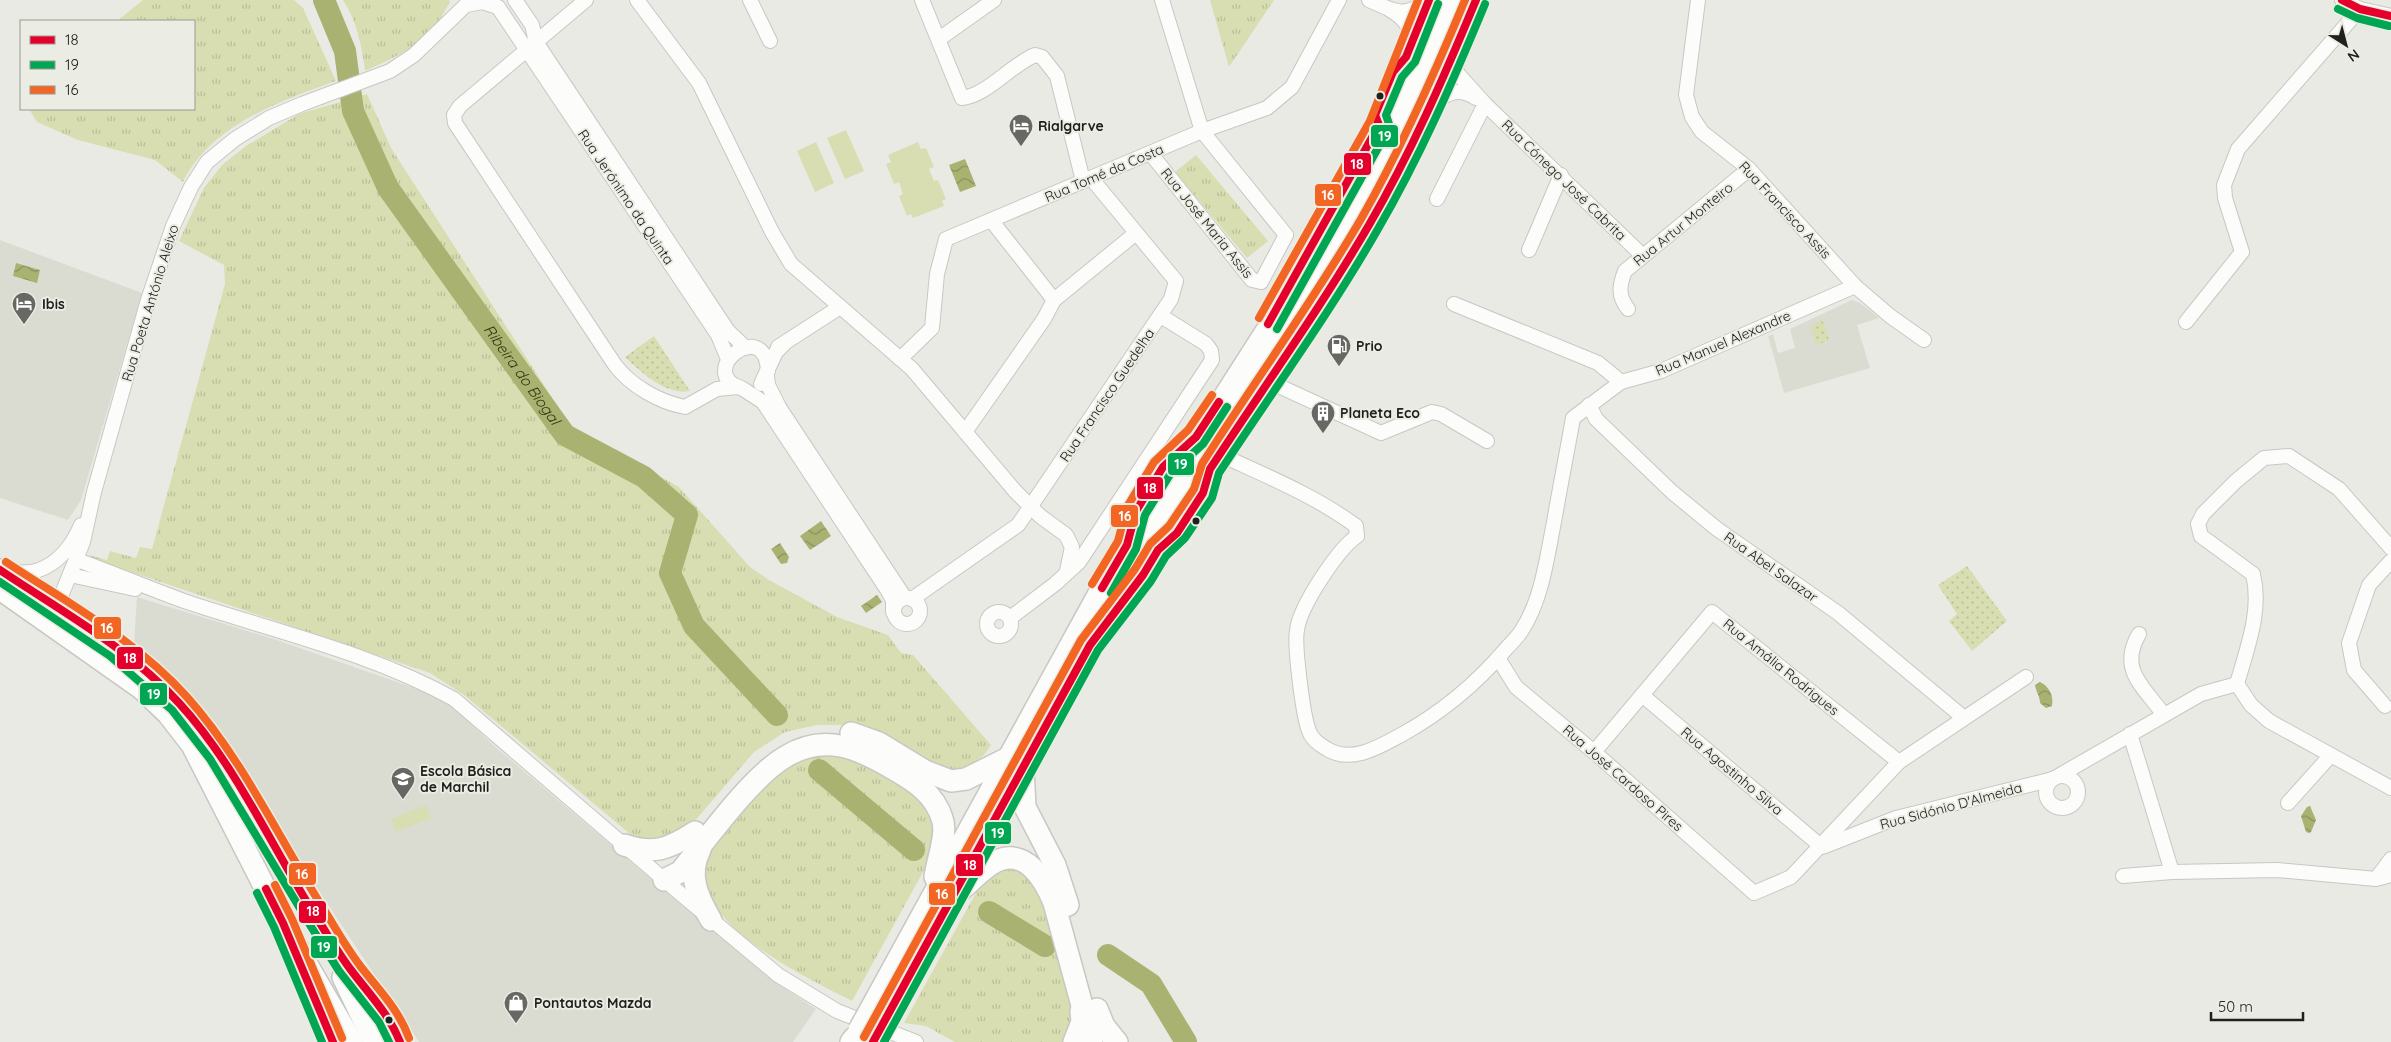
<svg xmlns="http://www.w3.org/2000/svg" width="2391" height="1042" font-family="Quicksand,sans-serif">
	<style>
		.built { fill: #dbdcd1 }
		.grass { fill: url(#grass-tufts) }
		.park { fill: url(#park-dots) }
		.pitch { fill: #d8deb1 }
		.water { fill: url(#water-waves) }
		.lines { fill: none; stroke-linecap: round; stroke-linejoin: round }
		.river { stroke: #aab272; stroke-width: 22 }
		.street-casing { stroke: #c7c7c3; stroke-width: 16 }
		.primary-casing { stroke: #c7c7c3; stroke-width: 24 }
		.street { stroke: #fcfcfb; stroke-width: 14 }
		.primary { stroke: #fcfcfb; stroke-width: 21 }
		.primary-bridge-casing { stroke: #c7c7c3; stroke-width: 24; stroke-linecap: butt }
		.primary-bridge { stroke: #fcfcfb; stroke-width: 21 }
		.bus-1-casing { stroke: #ebece3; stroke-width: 11 }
		.bus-2-casing { stroke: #ebece3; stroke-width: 11 }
		.bus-3-casing { stroke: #ebece3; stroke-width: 11 }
		.bus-1 { stroke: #e4002b; stroke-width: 8 }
		.bus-2 { stroke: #00a651; stroke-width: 8 }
		.bus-3 { stroke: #f26522; stroke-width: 8 }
		.bus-dot { fill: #20201d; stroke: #ebece3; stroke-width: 2 }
		.labels { text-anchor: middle; stroke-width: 4; stroke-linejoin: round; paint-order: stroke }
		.poi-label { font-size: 14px; font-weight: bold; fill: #20201d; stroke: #ebece3; text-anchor: start }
		.street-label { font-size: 14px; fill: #20201d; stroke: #ebece3 }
		.water-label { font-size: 15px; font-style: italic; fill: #31350f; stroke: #ebece3 }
		.line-badge { stroke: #ebece3; stroke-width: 2 }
		.badge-label { font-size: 14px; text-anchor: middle; font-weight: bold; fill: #fff }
	</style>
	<defs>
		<pattern id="grass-tufts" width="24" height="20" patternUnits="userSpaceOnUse" patternTransform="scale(1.25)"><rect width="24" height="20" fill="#d8deb1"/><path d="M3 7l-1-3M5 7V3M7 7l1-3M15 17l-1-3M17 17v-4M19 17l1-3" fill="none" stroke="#b9be98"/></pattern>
		<pattern id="park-dots" width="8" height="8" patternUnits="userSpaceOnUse" patternTransform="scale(1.25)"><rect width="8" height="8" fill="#d8deb1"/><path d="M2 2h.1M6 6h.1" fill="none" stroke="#b9be98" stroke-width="1.8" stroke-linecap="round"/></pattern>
		<pattern id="water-waves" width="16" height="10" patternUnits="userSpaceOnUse" patternTransform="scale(1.25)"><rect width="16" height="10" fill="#aab272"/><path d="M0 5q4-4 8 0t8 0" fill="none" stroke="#8a905d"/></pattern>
	</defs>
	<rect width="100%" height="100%" fill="#eaeae5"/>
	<!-- built -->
	<g class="built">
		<polygon points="0,240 142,293 81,500 68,520 0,498"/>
		<polygon points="1852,300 1860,303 1879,318 1857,325 1870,368 1784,393 1768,336 1773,334 1778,353 1795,348 1790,329"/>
		<polygon points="137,597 271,638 420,690 448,702 492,744 677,901 772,980 816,1009 793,1042 419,1042 313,882 258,791 225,742 177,680 134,645"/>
	</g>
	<!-- grass -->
	<g class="grass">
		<path d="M 143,0 L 294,0 L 303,8 L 336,81 C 280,101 211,125 183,182 L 155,160 L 78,140 L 37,122 L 29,109 L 194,109 L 194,21 L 117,21 Z"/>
		<path d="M 343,0 L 449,0 L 450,2 C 445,10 441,18 435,26 C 419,47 389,60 365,71 C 362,47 357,21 343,0 Z"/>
		<polygon points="1210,0 1274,0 1229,67"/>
		<polygon points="367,94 391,148 571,427 679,487 750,567 769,580 837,617 888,635 901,653 913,655 991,745 984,755 969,766 952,770 922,762 845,725 817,725 785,732 754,752 687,830 656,843 636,839 464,695 430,673 93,559 89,555 107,560 110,551 136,558 140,547 152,549 225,284 224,265 179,241 204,188 222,165 246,146 299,114"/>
		<polygon points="1196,155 1268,241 1247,258 1175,172"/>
		<path d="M 813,756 L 836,756 L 857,760 L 919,798 L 935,822 L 934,852 L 852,1001 C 807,978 685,921 705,857 C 709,846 728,827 735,818 C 748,801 772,770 791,762 C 798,759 806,758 813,756 Z"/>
		<polygon points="1004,868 1021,870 1038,889 1076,1008 1066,1042 955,1042 926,1026 904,1023 982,882"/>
	</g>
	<!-- park -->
	<g class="park">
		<polygon points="1822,319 1829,340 1816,345 1813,331 1810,328"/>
		<path d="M 654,336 L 690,391 C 665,395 642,373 625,357 Z"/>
		<polygon points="1967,566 2007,621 1972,651 1949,621 1957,614 1938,585"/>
	</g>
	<!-- pitch -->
	<g class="pitch">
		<polygon points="846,130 864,171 845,179 827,138"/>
		<polygon points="816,142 834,183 815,192 797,151"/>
		<polygon points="918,142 921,149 926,148 934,167 929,169 934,181 938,180 946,199 942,201 944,206 913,218 911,214 907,216 899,196 903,194 899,182 894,184 886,164 891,162 888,155"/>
		<polygon points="426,805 431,818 396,832 391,819"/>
	</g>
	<!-- water -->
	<g class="water">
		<polygon points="965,159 976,186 960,192 949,165"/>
		<polygon points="16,263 40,270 37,283 13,276"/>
		<polygon points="821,521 831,536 810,550 800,536"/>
		<polygon points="780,543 789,557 787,563 781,564 771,549"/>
		<polygon points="877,595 882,602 866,613 861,606"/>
		<path d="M 2040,682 C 2049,686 2054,696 2052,706 L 2046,708 L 2040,703 C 2040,696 2036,692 2035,685 Z"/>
		<polygon points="2310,806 2316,820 2311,832 2309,833 2306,832 2301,816 2307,807"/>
	</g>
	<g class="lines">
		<!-- river -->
		<g class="river">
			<path id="s1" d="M 324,0 L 345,51 L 353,111 L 388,188 L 565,435 L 644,477 L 687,515 L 670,573 L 694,626 L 777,715"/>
			<polyline points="819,770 914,850"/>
			<polyline points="989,912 1045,946"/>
			<polyline points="1108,955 1151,984 1186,1042"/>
		</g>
		<defs>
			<g id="street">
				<polyline points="515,0 532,25 536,42 728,331 746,348"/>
				<path d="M 586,0 L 460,106 L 454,115 L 455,123 L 615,365 C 631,386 659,402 685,407 L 717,389 L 738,387"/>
				<polyline points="637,0 699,83 772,232 791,264 912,369 1015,491 1040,516 1066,535 1072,547 1067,571"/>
				<polyline points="750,0 770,41"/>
				<path d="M 922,0 L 962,98 C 986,96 1011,65 1035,55 L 1042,57 L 1057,76 L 1083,181"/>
				<path d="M 1369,0 C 1394,11 1404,19 1427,0"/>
				<polyline points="1698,0 1686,95 1692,117 1702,132 1749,169 1855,286 1890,316 1924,340"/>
				<polyline points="2342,0 2360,9 2391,16"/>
				<polyline points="466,5 482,2 498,7 718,335 728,359"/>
				<path d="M 1390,10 C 1404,18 1410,26 1412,42"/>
				<polyline points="939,39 994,0"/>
				<polyline points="1452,60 1458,74 1485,104 1643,256"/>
				<path d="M 1434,104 C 1448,92 1459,87 1476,98"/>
				<polyline points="1377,129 1429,0"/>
				<polyline points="1151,154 1252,280 1261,282 1286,235 1202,131 1162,0"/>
				<polyline points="1437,199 1485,104"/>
				<polyline points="991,220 1054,300"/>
				<polyline points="1529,250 1561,175"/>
				<polyline points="1454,304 1598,363 1621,382 1661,371 1855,286"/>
				<path d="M 1628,309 C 1618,296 1619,286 1625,271 L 1749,169"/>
				<polyline points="2186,322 2242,252 2225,198 2224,185 2238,149 2360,9"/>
				<polyline points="778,347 840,307"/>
				<polyline points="900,359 932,328 937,274 946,239 1202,131 1267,108 1292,87 1339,0"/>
				<polyline points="767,376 768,385 779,407 905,598"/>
				<polyline points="1268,381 1381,433 1432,412 1441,414 1487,441"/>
				<polyline points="761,384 776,352 784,344"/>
				<path d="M 741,388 C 694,372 765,315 768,371"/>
				<polyline points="743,389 763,402 888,591 893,600 893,612"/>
				<polyline points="1589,405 1596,419 1672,492 1717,529 1838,613 1964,718"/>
				<polyline points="965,432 1044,319 1054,300 1136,233"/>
				<path d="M 1219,454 C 1266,476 1314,495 1356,526 L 1357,536 C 1338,549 1300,606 1297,630 C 1294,645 1303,716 1309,731 C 1311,738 1320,745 1327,749 C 1351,764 1379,747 1401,735 C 1441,713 1475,685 1505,650 C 1511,643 1518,637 1522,630 C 1542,599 1547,557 1554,522 C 1560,487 1567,452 1573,418 L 1621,382"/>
				<path d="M 2391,548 L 2339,489 L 2289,456 L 2264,458 L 2236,481 L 2203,514 L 2198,524 L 2201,536 L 2253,574 C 2262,611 2247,648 2237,684 L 2251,705 L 2269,721 L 2391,788"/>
				<path d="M 77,560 C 114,573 150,589 187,602 C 277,632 371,653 454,699 L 682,895 L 778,975 L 837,1011 L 916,1042"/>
				<path d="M 5,569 C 41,582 68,556 81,525"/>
				<polyline points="70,575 135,589"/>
				<polyline points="1126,597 1143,575 1368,226 1401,167 1444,80 1476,0"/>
				<circle cx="907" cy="611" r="13"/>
				<polyline points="912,599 1018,525 1171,299 1176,281 1091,178"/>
				<circle cx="999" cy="624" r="12"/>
				<polyline points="68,613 61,596 83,542 94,492 148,300 173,226 191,187 207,162 235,139 269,118 302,104 390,71 414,55 471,0"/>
				<polyline points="1010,618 1055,584 1079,562 1212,360 1211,351 1206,344 1161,316"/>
				<path d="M 2139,634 C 2118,670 2144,687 2164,715"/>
				<polyline points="1498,658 1516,687 1594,752 1754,893 1791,877 1899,762 2026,677"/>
				<polyline points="1642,695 1822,847"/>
				<polyline points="2385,706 2354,670 2349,643 2369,585 2391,561"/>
				<polyline points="2130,734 2172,872"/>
				<polyline points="1594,752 1712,612 1899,762"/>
				<polyline points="2060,775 2201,694 2237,684"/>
				<circle cx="2062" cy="792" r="16"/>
				<polyline points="2288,803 2331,755"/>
				<polyline points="1825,846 1896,818 2053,779"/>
				<polyline points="2123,876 2172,872 2277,870 2376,879 2391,875"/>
				<polyline points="2376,879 2391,859"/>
			</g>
			<g id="primary">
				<path d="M 0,570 C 61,611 129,649 179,703 C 225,752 255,816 290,874 C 324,931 362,986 398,1042"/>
				<polyline points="0,589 142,689 168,714 192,745 283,923 352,1042"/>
				<polyline points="851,733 879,743 925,771 951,781 966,779 1006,759"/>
				<polyline points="1023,769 1025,807 1055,865 1068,905"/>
				<path d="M 624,845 C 654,855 669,849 695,832"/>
				<path d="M 700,850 C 687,875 698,898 711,920"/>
				<path d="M 664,880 L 680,872 C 707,839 750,778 785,757 C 825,732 860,749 895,770 C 916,782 934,794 942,818 C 948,834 937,860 935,877"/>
				<path d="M 962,889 C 973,880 983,868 995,862 C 1025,846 1045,880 1054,903 L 1092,1042"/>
				<polyline points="343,977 374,1042"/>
				<polyline points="313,995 333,1042"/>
				<polyline points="875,1001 1103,586 1320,247 1357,184 1394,116 1443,0"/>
				<polyline points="1097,1009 1104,1026 1117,1042"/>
				<polyline points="890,1010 1133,567 1358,214 1399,141 1442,47 1460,0"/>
				<polyline points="851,1042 854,1038"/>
				<polyline points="1074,1042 1082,1022 1081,1011"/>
			</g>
		</defs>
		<!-- street casing -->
		<use href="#street" class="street-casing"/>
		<!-- primary casing -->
		<use href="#primary" class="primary-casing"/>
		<!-- street -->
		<use href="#street" class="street"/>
		<!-- primary -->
		<use href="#primary" class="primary"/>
		<defs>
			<g id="primary-bridge">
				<polyline points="859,1030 875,1001"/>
				<polyline points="875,1038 890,1010"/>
			</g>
		</defs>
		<!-- primary-bridge casing -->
		<use href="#primary-bridge" class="primary-bridge-casing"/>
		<!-- primary-bridge -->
		<use href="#primary-bridge" class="primary-bridge"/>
		<defs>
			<g id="bus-1">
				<polyline points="2342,0 2360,9 2391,16"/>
				<polyline points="1268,324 1379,125 1375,115 1393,72 1406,57 1429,0"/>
				<path d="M 0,570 C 61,611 129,648 179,703 C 237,766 272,848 318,920 C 329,937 339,954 351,970 C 369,994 389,1014 400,1042"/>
				<polyline points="1102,588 1127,545 1136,511 1163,467 1196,437 1219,402"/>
				<polyline points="266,889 283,923 333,1042"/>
				<path d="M 873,1042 L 1090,645 L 1143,575 L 1158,550 L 1177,533 L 1203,493 L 1210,469 C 1263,388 1320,309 1369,225 C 1411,153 1444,77 1476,0"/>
			</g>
			<g id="bus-2">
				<polyline points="2338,9 2357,18 2389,26"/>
				<polyline points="1277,329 1388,130 1389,124 1386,115 1402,77 1415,62 1438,4"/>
				<polyline points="0,582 110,656 172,710 210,759 310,925 339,971 379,1022 389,1042"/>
				<polyline points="1111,593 1136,549 1145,515 1171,473 1203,444 1227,407"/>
				<polyline points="257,893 274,927 322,1042"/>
				<path d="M 884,1042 L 1098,650 L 1151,581 L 1166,556 L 1185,538 L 1212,498 L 1219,473 C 1272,392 1330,313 1378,229 C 1420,157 1453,81 1485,4"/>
			</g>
			<g id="bus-3">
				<polyline points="1259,318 1370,121 1418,0"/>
				<path d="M 6,562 C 68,603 137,641 187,697 C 245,762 281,843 328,916 C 338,933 349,951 361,967 C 379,990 399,1010 409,1038"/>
				<polyline points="1092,584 1118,541 1127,507 1154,462 1188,430 1212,395"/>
				<polyline points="275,885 292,919 342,1038"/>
				<path d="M 864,1037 L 1081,640 L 1135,569 L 1150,544 L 1169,526 L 1194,489 L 1202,464 C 1254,382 1312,303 1361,219 C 1401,149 1434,75 1465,0"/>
			</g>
		</defs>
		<!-- bus-1 casing -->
		<use href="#bus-1" class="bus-1-casing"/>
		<!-- bus-2 casing -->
		<use href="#bus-2" class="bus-2-casing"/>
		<!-- bus-3 casing -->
		<use href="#bus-3" class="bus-3-casing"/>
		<!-- bus-1 -->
		<use href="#bus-1" class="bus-1"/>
		<!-- bus-2 -->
		<use href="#bus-2" class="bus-2"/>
		<!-- bus-3 -->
		<use href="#bus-3" class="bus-3"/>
	</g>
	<!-- icons -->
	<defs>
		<symbol id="hotel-pin" viewBox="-11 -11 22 30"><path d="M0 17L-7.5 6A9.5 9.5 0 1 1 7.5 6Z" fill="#676763" stroke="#ebece3"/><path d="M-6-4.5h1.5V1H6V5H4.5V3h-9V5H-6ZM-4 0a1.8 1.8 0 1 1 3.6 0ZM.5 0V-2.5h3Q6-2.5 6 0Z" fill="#fff"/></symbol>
		<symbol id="fuel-pin" viewBox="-11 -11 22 30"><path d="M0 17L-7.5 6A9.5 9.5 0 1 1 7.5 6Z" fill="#676763" stroke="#ebece3"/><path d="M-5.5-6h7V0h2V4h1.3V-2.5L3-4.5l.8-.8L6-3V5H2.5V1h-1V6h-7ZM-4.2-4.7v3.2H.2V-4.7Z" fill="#fff"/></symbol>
		<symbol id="building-pin" viewBox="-11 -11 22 30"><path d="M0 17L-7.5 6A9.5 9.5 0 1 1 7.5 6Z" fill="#676763" stroke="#ebece3"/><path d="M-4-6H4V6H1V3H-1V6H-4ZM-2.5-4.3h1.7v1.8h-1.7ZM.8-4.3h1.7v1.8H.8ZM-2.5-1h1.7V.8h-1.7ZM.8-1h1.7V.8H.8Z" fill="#fff"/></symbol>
		<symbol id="school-pin" viewBox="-11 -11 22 30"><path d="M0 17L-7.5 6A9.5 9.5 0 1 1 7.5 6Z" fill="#676763" stroke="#ebece3"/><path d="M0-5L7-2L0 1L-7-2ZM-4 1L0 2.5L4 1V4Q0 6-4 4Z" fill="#fff"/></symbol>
		<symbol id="shop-pin" viewBox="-11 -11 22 30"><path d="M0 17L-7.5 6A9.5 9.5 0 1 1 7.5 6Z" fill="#676763" stroke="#ebece3"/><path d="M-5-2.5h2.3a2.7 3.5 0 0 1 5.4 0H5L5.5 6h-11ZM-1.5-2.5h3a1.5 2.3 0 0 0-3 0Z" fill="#fff"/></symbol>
	</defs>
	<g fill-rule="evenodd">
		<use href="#hotel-pin" x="1007" y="112" width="28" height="38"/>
		<use href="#hotel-pin" x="10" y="290" width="28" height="38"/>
		<use href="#fuel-pin" x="1325" y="332" width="28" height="38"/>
		<use href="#building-pin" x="1309" y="399" width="28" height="38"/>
		<use href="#school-pin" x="389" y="765" width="28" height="38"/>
		<use href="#shop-pin" x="502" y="989" width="28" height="38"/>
	</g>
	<!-- markers -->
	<g class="bus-dot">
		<circle cx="1380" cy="96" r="4.5"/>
		<circle cx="1196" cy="521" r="4.5"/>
		<circle cx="389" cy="1020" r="4.5"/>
	</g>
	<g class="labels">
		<!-- poi labels -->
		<g class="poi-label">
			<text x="1038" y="131">Rialgarve</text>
			<text x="42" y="309">Ibis</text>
			<text x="1356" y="351">Prio</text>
			<text x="1340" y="418">Planeta Eco</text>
			<text x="420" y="776">Escola Básica<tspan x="420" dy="16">de Marchil</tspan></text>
			<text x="534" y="1008">Pontautos Mazda</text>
		</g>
		<!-- street labels -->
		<g class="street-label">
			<text transform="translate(1104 173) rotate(-23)" y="5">Rua Tomé da Costa</text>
			<text transform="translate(1564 180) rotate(44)" y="5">Rua Cónego José Cabrita</text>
			<text transform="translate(626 197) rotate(56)" y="5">Rua Jerónimo da Quinta</text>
			<text transform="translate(1785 210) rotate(47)" y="5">Rua Francisco Assis</text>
			<text transform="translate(1207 223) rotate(51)" y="5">Rua José Maria Assis</text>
			<text transform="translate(1683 224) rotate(-39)" y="5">Rua Artur Monteiro</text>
			<text transform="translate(150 303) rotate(-73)" y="5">Rua Poeta António Aleixo</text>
			<text transform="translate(1723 343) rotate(-23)" y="5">Rua Manuel Alexandre</text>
			<text transform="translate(1107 395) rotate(-56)" y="5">Rua Francisco Guedelha</text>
			<text transform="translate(1771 567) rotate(35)" y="5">Rua Abel Salazar</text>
			<text transform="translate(1781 667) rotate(39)" y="5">Rua Amália Rodrigues</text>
			<text transform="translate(1732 771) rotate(40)" y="5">Rua Agostinho Silva</text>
			<text transform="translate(1623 778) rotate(41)" y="5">Rua José Cardoso Pires</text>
			<text transform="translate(1951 806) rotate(-15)" y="5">Rua Sidónio D'Almeida</text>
		</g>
		<!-- water labels -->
		<g class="water-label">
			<text dy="5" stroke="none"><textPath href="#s1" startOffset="430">Ribeira do Biogal</textPath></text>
		</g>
	</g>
	<g class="line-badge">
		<rect x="1370" y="124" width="29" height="24" rx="5" fill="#00a651"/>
		<rect x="1343" y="152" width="29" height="24" rx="5" fill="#e4002b"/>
		<rect x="1314" y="183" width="28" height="24" rx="5" fill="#f26522"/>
		<rect x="1167" y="452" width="28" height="24" rx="5" fill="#00a651"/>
		<rect x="1136" y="476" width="28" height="24" rx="5" fill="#e4002b"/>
		<rect x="1110" y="504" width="29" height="24" rx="5" fill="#f26522"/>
		<rect x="93" y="616" width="29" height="24" rx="5" fill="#f26522"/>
		<rect x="116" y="646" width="28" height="24" rx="5" fill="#e4002b"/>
		<rect x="139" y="682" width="29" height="24" rx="5" fill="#00a651"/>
		<rect x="984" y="821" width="28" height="24" rx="5" fill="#00a651"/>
		<rect x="955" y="853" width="29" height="24" rx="5" fill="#e4002b"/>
		<rect x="288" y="862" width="29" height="24" rx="5" fill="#f26522"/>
		<rect x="928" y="882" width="28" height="24" rx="5" fill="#f26522"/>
		<rect x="298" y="900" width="29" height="24" rx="5" fill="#e4002b"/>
		<rect x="310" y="935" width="28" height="24" rx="5" fill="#00a651"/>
	</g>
	<g class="badge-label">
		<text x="1385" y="141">19</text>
		<text x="1357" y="169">18</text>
		<text x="1328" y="200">16</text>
		<text x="1181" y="469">19</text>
		<text x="1150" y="493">18</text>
		<text x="1125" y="521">16</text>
		<text x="107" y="633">16</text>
		<text x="130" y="663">18</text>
		<text x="154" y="699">19</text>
		<text x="998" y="838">19</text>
		<text x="970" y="870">18</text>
		<text x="302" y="879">16</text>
		<text x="942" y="899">16</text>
		<text x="313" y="916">18</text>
		<text x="324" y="952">19</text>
	</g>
	<!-- legend -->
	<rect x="20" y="20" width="175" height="90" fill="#ebece3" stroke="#9a9a94"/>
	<rect x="30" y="36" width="25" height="8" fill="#e4002b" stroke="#9a9a94"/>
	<text x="65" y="45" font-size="15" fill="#20201d">18</text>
	<rect x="30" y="61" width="25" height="8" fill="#00a651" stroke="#9a9a94"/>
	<text x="65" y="70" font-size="15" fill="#20201d">19</text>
	<rect x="30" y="86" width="25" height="8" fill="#f26522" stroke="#9a9a94"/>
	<text x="65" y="95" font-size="15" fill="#20201d">16</text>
	<!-- north arrow -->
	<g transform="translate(2346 45) rotate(144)" stroke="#ebece3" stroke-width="4" paint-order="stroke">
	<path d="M0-4L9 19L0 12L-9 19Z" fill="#20201d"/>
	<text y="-8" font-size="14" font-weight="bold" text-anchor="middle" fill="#20201d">N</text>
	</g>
	<!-- scale -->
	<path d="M2211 1012v8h92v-8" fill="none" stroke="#20201d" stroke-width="2.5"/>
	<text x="2218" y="1012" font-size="15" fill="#20201d" stroke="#ebece3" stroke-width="4" paint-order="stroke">50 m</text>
</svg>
